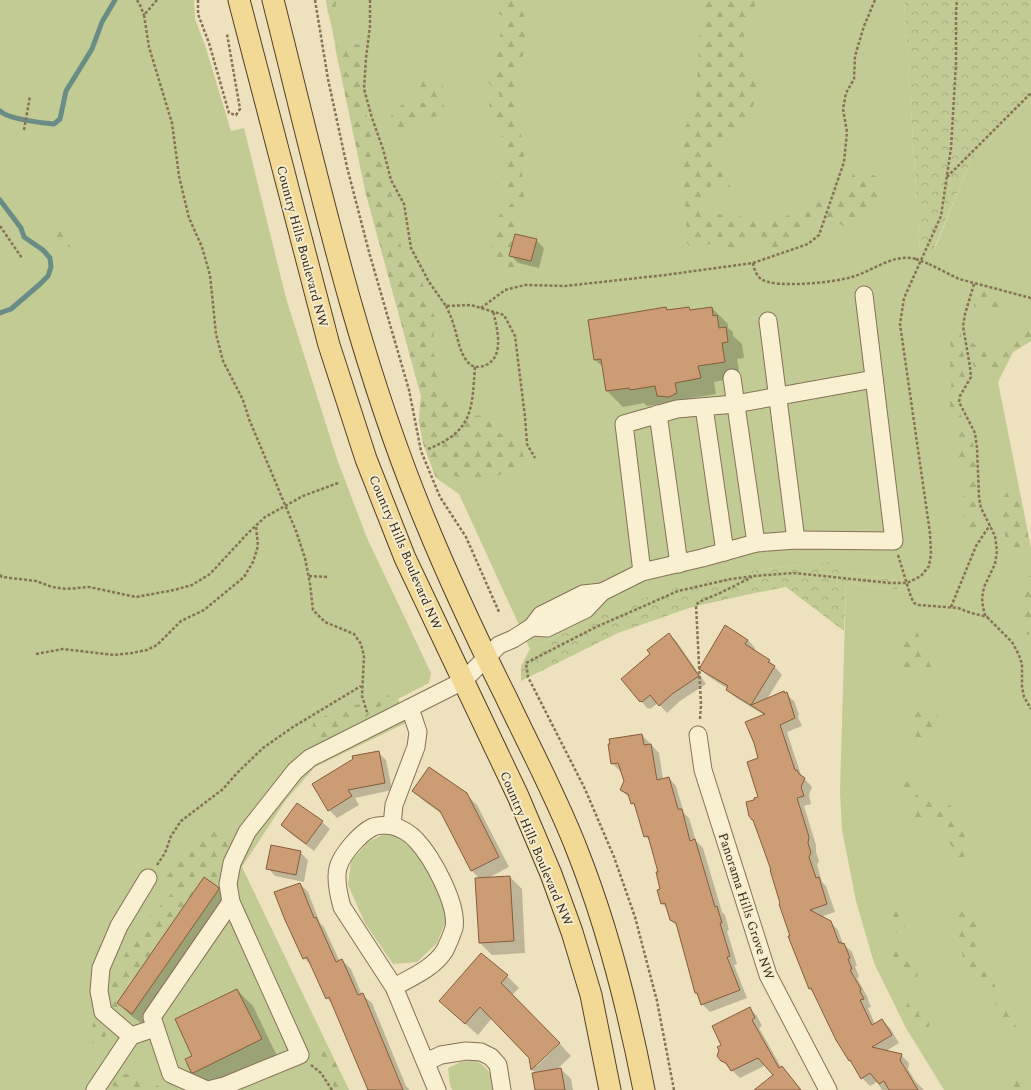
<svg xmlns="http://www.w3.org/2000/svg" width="1031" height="1090" font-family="Spectral,serif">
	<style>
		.green { fill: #c2cb93 }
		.forest { fill: url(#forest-firs) }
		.park { fill: url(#park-crowns) }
		.shadow { fill: #0003 }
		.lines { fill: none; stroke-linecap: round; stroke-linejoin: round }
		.stream { stroke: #698d86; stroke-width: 5 }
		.building { fill: #cc9d74; stroke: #855d3d }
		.minor-casing { stroke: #867257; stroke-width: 19 }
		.major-casing { stroke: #53402c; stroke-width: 23 }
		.path { stroke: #867257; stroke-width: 2.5; stroke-dasharray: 3 2; stroke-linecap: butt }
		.minor { stroke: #f9efd1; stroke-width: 17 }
		.major { stroke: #f2d995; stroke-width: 21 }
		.path-bridge { stroke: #867257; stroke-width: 2.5; stroke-dasharray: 3 2; stroke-linecap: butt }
		.labels { text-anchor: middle; stroke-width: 4; stroke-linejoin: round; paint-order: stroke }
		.street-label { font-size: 13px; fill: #35291c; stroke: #f5ecce }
	</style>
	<defs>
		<pattern id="forest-firs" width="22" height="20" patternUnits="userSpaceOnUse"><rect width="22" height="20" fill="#c2cb93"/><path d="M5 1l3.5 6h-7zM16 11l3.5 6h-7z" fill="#a7ae7e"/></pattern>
		<pattern id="park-crowns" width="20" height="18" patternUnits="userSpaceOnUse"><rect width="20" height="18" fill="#c2cb93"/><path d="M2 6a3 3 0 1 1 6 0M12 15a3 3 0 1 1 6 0" fill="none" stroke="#a7ae7e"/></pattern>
	</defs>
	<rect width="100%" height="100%" fill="#eee2be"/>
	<!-- green -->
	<g class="green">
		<polygon points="0,0 194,0 195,19 205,45 231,131 244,128 286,298 337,459 367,538 431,673 429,683 398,699 408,722 315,767 286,800 242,867 349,1090 0,1090"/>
		<polygon points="326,0 904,0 920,251 935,248 971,160 1031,98 1031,341 1013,352 998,382 1031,548 1031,1090 944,1090 906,1028 874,963 856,901 842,830 840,792 846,582 874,587 903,590 898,580 844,574 844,563 797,565 733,573 607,613 530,649 459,494 436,478 423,443 419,421 421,396 366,194"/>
		<polygon points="388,832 408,841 441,891 448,915 437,943 417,962 393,964 365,923 348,885 351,861 368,842"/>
		<path d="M 475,1060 C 488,1068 492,1074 495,1090 L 452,1090 L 450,1085 L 448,1068 L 461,1062 Z"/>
	</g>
	<!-- forest -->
	<g class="forest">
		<polygon points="326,0 337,0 334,13 328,14"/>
		<path d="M 501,0 L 518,0 L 518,4 L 524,15 L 525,37 L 525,47 L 515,87 L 521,136 L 529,146 L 521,161 L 524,196 L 510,255 L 527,261 L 531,267 C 524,270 512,275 504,272 C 487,266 490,235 495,222 C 499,213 508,209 513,201 L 508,190 L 501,187 L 506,150 L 501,140 L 503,130 L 496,119 L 497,113 L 491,109 L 489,105 L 490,102 L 500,96 C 497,90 492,88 488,82 L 496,74 L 491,69 L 495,54 L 492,47 L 499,41 L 503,23 L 503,16 L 499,14 L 491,16 L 485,14 L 482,8 L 501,6 L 502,1 Z"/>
		<path d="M 702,0 L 759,0 L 747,17 L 742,53 L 763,89 L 739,129 L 725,144 L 712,148 L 709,154 L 713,165 L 728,173 L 730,188 L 723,193 L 712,185 L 701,195 L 701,204 L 718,214 L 738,216 L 766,222 L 775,221 L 785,217 L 809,201 L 823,203 L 838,202 L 840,195 L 856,170 L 876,176 L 880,188 L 879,204 L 870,213 L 846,228 L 831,218 L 815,219 L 784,246 L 767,253 L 759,248 L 762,236 L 756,233 L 749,233 L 743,239 L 738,250 L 728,253 L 726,245 C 714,242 701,246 689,246 L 687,243 L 682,131 L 695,113 Z"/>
		<path d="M 343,44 L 357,44 L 363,46 L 361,78 L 362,97 L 366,114 L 384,171 L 391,190 L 400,242 L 405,264 L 417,273 L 423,283 L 425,298 L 436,319 L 432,348 L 440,374 L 439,395 L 435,398 L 436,400 L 445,400 L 465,415 L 487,416 C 496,434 505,437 522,446 L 524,463 L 522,465 L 484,482 L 466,480 L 449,474 L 436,478 L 423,443 L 419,421 L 421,396 L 366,194 L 335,47 Z"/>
		<polygon points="430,77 438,79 443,84 444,114 440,116 429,117 396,137 392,132 391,116 409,97 426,104 427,98 418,93 423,81"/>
		<path d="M 61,224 L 66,228 L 72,255 L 67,260 C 60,252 56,237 57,226 Z"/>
		<path d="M 978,291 C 989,290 1004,294 1005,307 L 999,310 L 982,310 L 976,309 L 974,305 L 976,294 Z"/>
		<path d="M 1031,322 L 1031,341 L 1013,352 L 998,381 L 985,370 L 977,371 L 974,368 L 969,343 L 972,342 C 980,350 989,352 1000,352 L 1016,335 L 1023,323 Z"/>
		<polygon points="956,328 961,328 961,343 968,374 963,383 954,395 956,404 972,439 975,453 977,475 976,534 972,541 964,535 964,489 965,476 958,455 963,444 950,418 950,393 952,380 950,367 951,348 948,336 950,329"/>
		<path d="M 1011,488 L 1019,490 L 1031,550 L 1011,551 C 1009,547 1005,542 1005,537 C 1005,534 1005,531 1005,528 C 1002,508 994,506 1011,488 Z"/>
		<path d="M 1031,576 L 1031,635 L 1027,634 C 1022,623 1022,618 1026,606 C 1017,595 1020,591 1024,578 Z"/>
		<polygon points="913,631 917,631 932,670 907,674 898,672 896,669 896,663 909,660 906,651 898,651 896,646 908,634"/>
		<polygon points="389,695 388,703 376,708 366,717 320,740 313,734 313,723 332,712 347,709 374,697"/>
		<polygon points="934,707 937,710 940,730 938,734 920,739 914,736 909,721 918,711"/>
		<path d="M 907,776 L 913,777 L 916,781 L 916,794 L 923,801 L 948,804 L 957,811 L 967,844 L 962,871 L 957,873 L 956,868 L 955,849 C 948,844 948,840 948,831 L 939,831 L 935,826 L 936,819 L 924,817 L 920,820 L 915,818 L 912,808 L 903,795 L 904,779 Z"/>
		<polygon points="218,829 229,847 222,869 223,881 220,888 204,877 117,1003 120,1012 103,1040 96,1044 88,1040 103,991 143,924 174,891 168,884 167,876 207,831"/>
		<polygon points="959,897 967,900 977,924 975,957 989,974 999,993 1009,1006 1020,1038 1019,1042 1014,1042 1010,1039 1000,1010 981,980 963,958 954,907 956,899"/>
		<path d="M 892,908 L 897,910 L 905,925 C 904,931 902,932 896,933 C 888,925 880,916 892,908 Z"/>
		<polygon points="892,945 901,945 910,952 918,975 914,979 907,980 901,975 895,958 890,957 888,952"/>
		<path d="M 910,999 L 918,1002 L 922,1009 L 918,1014 L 923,1019 L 929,1022 L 930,1031 C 920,1032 914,1028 906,1021 L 906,1007 Z"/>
		<polygon points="328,1048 349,1090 310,1090 334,1087 320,1052"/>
		<polygon points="110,1073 134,1075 167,1090 140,1090 106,1085"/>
		<polygon points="1014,1074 1020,1076 1024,1090 1004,1090"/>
	</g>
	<!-- park -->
	<g class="park">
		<polygon points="904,0 1031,0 1031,98 971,160 931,256 920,251"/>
		<polygon points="830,562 844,563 844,574 898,580 904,590 874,587 846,582 844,631 786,587 755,593 692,607 618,633 521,681 521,666 530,649 607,613 640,599 676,588 733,573 797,565"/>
	</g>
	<!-- shadow -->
	<g class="shadow">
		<polygon points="536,240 544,248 539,268 518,263 511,255"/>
		<polygon points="666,308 669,311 689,308 692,311 712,308 728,324 728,328 733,332 733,336 742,344 744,358 737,359 740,377 714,382 716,394 691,398 692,409 674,411 665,403 647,406 644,403 623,407 607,391 604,368 595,360"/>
		<polygon points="669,634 677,642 706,684 680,701 667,713 658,703 650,709 649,708 648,709 641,701"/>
		<polygon points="748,640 755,648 754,651 769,660 782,675 767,699 786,694 794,701 799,714 798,717 802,726 787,732 801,775 812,787 809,795 811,804 804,806 816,845 816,852 819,861 817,865 822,882 826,886 835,912 820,917 830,922 838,930 843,944 852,952 857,966 855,966 859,977 857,978 868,998 868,1000 871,1007 868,1008 875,1024 882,1020 890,1028 899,1043 886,1051 901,1055 909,1063 908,1069 915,1081 924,1090 882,1090 877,1082 870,1086 862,1078 837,1040 815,994 810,989 791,936 772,871 755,822 752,820 756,800 760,797 759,759 764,715 735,697 727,690 728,689 708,676 700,669"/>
		<polygon points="642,735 659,753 663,779 669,778 676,786 684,813 689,818 696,841 703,848 722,912 725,915 729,930 727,931 737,964 734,965 747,998 710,1012 702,1004 699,996 696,993 677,926 671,920 668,909 662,904 658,890 662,889 659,872 651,842 645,836 636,807 632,803 631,799 621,790 625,781 622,771 620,771 612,763"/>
		<polygon points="378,752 386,760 392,790 355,798 359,805 337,818 329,810"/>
		<polygon points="413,791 466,794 477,805 509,867 488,878 510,877 522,889 525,953 492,955 480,943 480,879 472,871 443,815 424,801"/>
		<polygon points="322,822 330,829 314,851 290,833 282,825"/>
		<polygon points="300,852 308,860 304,882 275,876 268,868"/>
		<polygon points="300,884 308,892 320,923 324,927 340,962 342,960 351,969 362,995 372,1003 406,1086 410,1090 372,1090 334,1006 327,998 313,967 304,958"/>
		<polygon points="218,887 230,900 144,1025 130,1015 118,1003"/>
		<polygon points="507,976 519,988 512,995 535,1065 537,1066 560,1044 571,1056 556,1070 561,1069 571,1079 573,1090 536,1090 536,1073 532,1070 530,1057 492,1018 478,1035 453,1013"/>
		<polygon points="237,990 253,1006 277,1056 208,1088 192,1072 194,1056"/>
		<polygon points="749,1008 757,1016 762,1026 759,1028 781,1067 801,1090 760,1090 774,1075 766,1065 740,1078 722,1061 722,1045"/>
	</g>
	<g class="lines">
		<!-- stream -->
		<g class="stream">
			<path d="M 0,111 C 8,119 42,123 54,124 L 60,119 L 66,91 L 92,49 L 102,22 L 115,0"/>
			<polyline points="0,200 21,228 24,237 43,250 50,258 51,267 48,276 40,284 11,309 0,313"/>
		</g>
	</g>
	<!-- building -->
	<g class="building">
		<polygon points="515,234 537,239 531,261 509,256"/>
		<polygon points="666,307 667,310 689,307 690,310 712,307 713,316 717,315 719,328 726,327 728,342 722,343 725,362 698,366 701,378 675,383 677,393 669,397 657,396 655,386 630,390 629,388 606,391 601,359 594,360 588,320"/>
		<polygon points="725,625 748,640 745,644 770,660 768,662 775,666 751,705 784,691 785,693 787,692 795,718 780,725 795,770 797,770 799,774 805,778 801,787 804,796 797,798 809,837 808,843 811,853 809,857 816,878 819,877 827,904 810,910 831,921 839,943 841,942 842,944 844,943 850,958 848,959 852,969 850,970 861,989 860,991 864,999 860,1000 872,1025 882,1019 892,1035 872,1047 902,1054 900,1060 918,1090 889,1090 884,1081 879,1084 870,1073 861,1079 850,1060 849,1061 836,1040 811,988 809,989 788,936 790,936 779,904 780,903 770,870 771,870 753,820 752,820 749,816 746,802 754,800 754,798 758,797 747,762 758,758 754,743 745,722 765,714 726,690 728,686 699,669"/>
		<polygon points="669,633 699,676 672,694 659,706 650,695 642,702 641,701 640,702 621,679 650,654 647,650"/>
		<polygon points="642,734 644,745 651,744 657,780 669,777 678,809 682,809 690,841 695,839 715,907 717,906 722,923 720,923 730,956 727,957 740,990 701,1005 697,993 695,993 676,923 670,920 665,903 661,904 657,890 660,889 656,872 658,872 648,836 644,837 634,803 631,804 628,794 620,790 624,781 618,763 611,764 608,744 610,744 609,739"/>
		<polygon points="379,751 385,783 348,790 352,796 328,811 312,784 353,759 352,756"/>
		<polygon points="429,767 467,793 499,857 471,871 440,811 412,791"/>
		<polygon points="297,803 323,821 306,844 281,825"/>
		<polygon points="271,845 301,851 296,875 266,869"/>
		<polygon points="510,876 514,941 479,943 475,878"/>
		<polygon points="204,877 218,887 219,889 132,1014 117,1003"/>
		<polygon points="300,883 314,918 316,917 336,962 342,959 358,995 363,993 403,1090 368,1090 329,997 326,999 307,957 303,959 285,920 274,892"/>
		<polygon points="481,953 508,975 501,983 560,1043 531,1070 529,1058 480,1007 465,1024 439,1001"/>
		<polygon points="237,989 262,1039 193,1073 191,1072 185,1059 192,1056 175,1019"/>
		<polygon points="750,1007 755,1018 752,1020 779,1068 782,1066 801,1090 754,1090 773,1075 758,1058 731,1071 726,1063 721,1061 717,1056 719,1050 717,1047 721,1045 712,1026"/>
		<polygon points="561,1068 565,1090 535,1090 532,1073"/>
	</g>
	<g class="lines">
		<defs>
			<g id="minor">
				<polyline points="768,321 796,540"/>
				<polyline points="732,378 756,543"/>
				<polyline points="704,407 725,552"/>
				<polyline points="658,414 679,564"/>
				<polyline points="642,572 624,424 677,409 735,404 874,379"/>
				<polyline points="532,627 547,628 586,609 602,592 642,572 702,558 756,543 796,540 894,541 864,295"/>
				<polyline points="698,735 703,770 768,975 828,1090"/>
				<polyline points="392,825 394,805 416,747 418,732 410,708"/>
				<polyline points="148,878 119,926 101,968 99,991 103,1012 131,1036 155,1028"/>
				<path d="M 394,987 C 412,977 434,968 445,950 C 448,944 452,934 454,928 C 458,904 432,857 416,840 C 411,834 401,828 393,826 C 388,825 378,825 373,827 C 360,833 341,855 338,868 C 335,879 339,896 342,907 L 394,987 L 437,1090"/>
				<polyline points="426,1062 441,1055 466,1051 481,1052 491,1057 498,1065 502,1090"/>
				<polyline points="95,1090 131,1036"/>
				<polyline points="207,1090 171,1074 152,1017 231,902"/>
				<polyline points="208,1090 224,1086 300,1055 231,902 228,884 232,863 247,832 295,771 310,758 463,681 499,645 513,639 532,627 541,615 583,594 602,592"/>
			</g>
			<g id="major">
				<polyline points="239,0 329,345 366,459 405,558 518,796 551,874 572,932 591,995 610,1090"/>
				<path d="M 273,0 C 317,174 355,351 424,518 C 449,579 477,639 506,697 C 530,748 557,798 577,850 C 608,928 628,1008 644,1090"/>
			</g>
		</defs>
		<!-- minor casing -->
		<use href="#minor" class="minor-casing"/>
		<!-- major casing -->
		<use href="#major" class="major-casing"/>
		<!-- path -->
		<g class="path">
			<polyline points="137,0 140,5 144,15"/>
			<polyline points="157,0 144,15 149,47 172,123 179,176 189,218 202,247 210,275 216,334 223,361 243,400 249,419 296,531 305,558 310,584 313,610 325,622 354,634 361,644 364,656 362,696 367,712"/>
			<polyline points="198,0 198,14 209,43 229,113 236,115 240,109 227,34"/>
			<polyline points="315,0 328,79 347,167 369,252 409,390 421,451 440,497 466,537 499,612"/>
			<polyline points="370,0 370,26 366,58 364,89 372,118 383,149 391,180 404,204 411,248 429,282 446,306 471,305 504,315 515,336 525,417 527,444 535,458"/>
			<polyline points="24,130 30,96"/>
			<polyline points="947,177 1031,93"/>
			<polyline points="0,226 22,258"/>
			<path d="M 753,263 C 754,269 756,275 761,279 C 775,289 836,282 852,277 C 873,271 893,253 916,259"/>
			<polyline points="929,264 959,279 1031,298"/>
			<polyline points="974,284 965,314 963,326 970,367 971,377 960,396 959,402 975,433 977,448 979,497 981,508 995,536 997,551 995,564 984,587 982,598 983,607 985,615 1012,642 1019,655 1022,664 1022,687 1024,697 1031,709"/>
			<path d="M 446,306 C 449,312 452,319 454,326 C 458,338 460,357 471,365 C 475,368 482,367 486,365 C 505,356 497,328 493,311"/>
			<polyline points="481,308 505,290 525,285 565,286 665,275 753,263 808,244 819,235 844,162 847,132 843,109 846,93 854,79 855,56 864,26 875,0"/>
			<path d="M 428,449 C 473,431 472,410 475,366"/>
			<polyline points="898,555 911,597 914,603 919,605 958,608 971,613 988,617"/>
			<polyline points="0,575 2,577 36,581 52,587 66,589 89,587 136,597 174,590 192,585 210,574 248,533 265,517 303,496 338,483"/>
			<polyline points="309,576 329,577"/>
			<polyline points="951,607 976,546 990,525"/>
			<polyline points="36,654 63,649 114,655 132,653 147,650 157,645 181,621 204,610 244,577 253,562 258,546 256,526"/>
			<polyline points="700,719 701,705 696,605 699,602 720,593 752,577"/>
			<polyline points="157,865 165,853 171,836 181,821 223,789 237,773 263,748 293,727 361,686"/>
			<polyline points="311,1065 321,1073 332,1090"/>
			<polyline points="674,1090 657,1001 635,917 614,857 585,789 528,677 526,663 596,627 678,591 731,579 754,576 794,573 890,583 907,583 921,576 929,566 931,554 930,533 900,324 904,298 941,216 951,148 956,63 956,11 957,0"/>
		</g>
		<!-- minor -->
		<use href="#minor" class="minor"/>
		<!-- major -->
		<use href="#major" class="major"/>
		<!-- path-bridge -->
		<polyline class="path-bridge" points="916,259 929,264"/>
	</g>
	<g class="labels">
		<!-- street labels -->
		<g class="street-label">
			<text transform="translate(303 246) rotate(75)" y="5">Country Hills Boulevard NW</text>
			<text transform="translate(406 552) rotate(67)" y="5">Country Hills Boulevard NW</text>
			<text transform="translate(537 848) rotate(67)" y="5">Country Hills Boulevard NW</text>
			<text transform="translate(747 906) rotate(72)" y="5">Panorama Hills Grove NW</text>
		</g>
	</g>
</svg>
